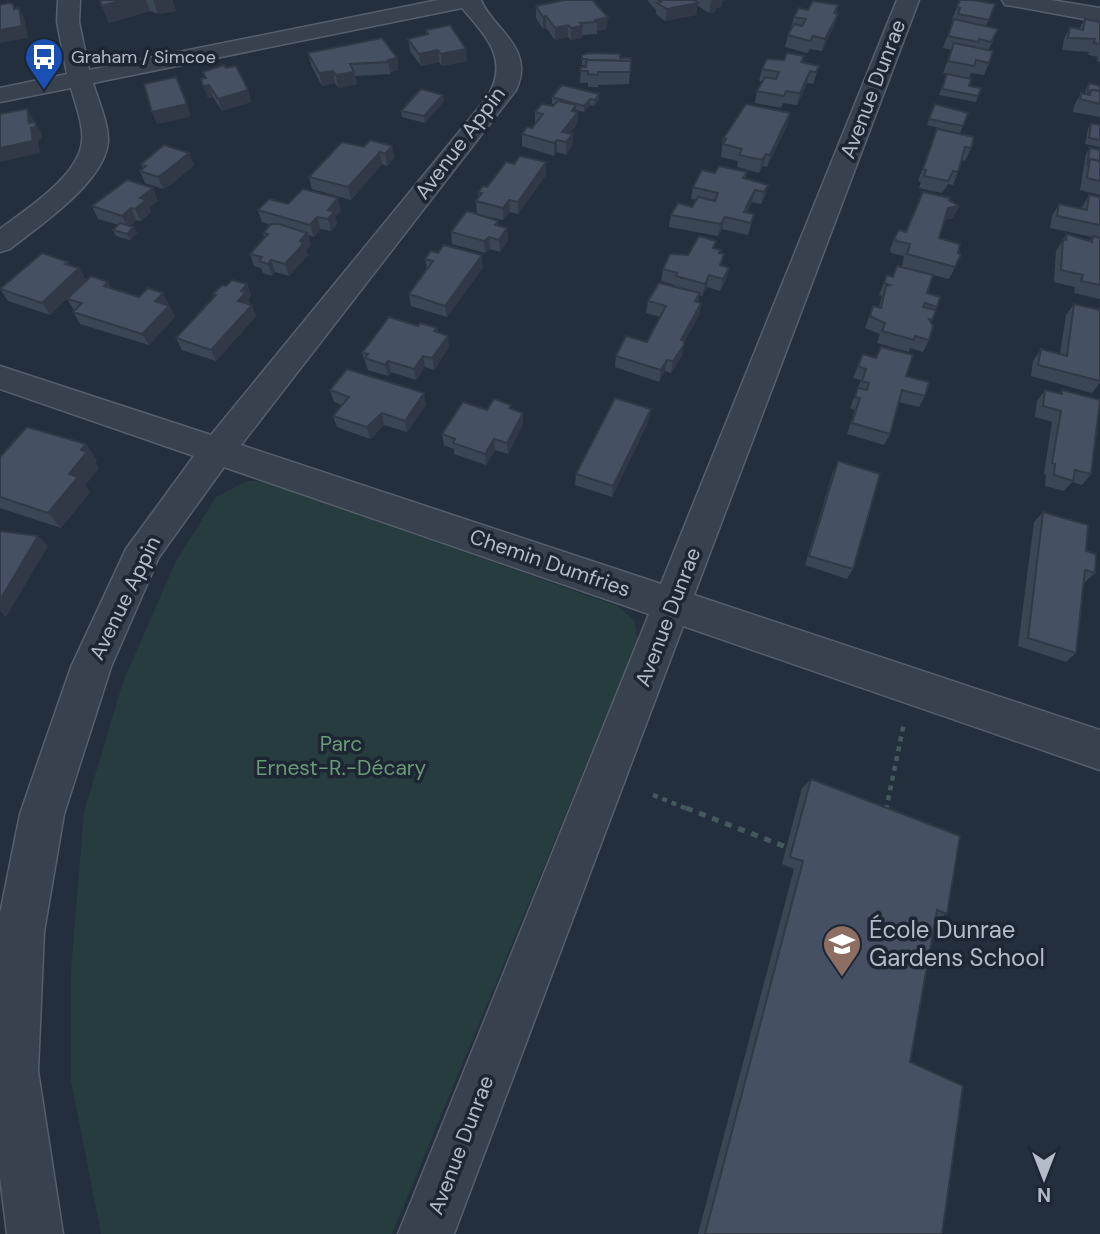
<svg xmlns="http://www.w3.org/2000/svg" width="1100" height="1234" font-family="'DM Sans',sans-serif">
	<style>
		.green { fill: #263c3f }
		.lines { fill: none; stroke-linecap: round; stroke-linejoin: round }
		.minor-casing { stroke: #565f6c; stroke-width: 3 }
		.path-far1 { stroke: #44595c; stroke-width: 4.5; stroke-dasharray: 5 5; stroke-linecap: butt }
		.path { stroke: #44595c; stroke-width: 5; stroke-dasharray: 7 7; stroke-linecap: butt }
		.minor { fill: #38414e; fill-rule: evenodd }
		.wall { fill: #3b4654 }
		.shaded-wall { fill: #303945 }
		.building { fill: #455162; stroke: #303945; stroke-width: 2 }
		.labels { text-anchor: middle; stroke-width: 7; stroke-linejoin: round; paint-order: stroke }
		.far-poi-label { font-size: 18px; fill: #b4bcc9; stroke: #1d2633; text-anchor: start }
		.street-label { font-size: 21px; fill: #b4bcc9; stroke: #1d2633 }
		.park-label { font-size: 21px; fill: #6b9a76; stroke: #1d2633 }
		.near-poi-label { font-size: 24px; fill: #b4bcc9; stroke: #1d2633; text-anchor: start }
	</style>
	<rect width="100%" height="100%" fill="#242f3e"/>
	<!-- green -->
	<polygon class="green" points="246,481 262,481 617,606 634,620 638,639 392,1234 101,1234 71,1081 71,970 84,812 123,682 175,563 216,497"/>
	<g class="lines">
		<defs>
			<g id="minor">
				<path d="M 58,0 L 80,0 L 79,22 L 89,70 L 438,0 L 481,0 C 492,29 536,47 516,90 L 241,445 L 661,584 L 897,0 L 919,0 L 694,595 L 1100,730 L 1100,770 L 683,626 L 454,1234 L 398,1234 L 649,614 L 224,467 L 159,557 L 111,667 L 64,814 L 44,932 L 38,1071 L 63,1234 L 7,1234 L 0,1177 L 0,914 L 20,814 L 71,667 L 126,549 L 194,456 L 0,389 L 0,366 L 211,435 L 486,99 C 511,61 487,37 462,8 L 93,83 C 98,100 109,124 108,142 C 104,183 40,225 10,249 L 0,252 L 0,229 C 26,209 78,177 82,142 C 84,125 75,104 71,88 L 0,102 L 0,88 L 67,74 L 57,22 Z"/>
				<polygon points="1002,0 1051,0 1100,8 1100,22 1013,6 1005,5"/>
			</g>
		</defs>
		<!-- minor casing -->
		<use href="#minor" class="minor-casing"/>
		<!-- path-far1 -->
		<g class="path-far1">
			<polyline points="653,795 690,810"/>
			<polyline points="886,810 904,723"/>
		</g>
		<!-- path -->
		<g class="path">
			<polyline points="686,808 786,847"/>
			<polyline points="885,813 886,808"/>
		</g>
		<!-- minor -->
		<use href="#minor" class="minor"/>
	</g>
	<!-- wall -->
	<g class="wall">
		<polygon points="100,0 172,0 176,11 158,14 150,11 109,23"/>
		<polygon points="565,0 607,29 597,31 597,34 582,35 582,38 571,40 568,37 555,40 546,28 543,29 536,18 536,6"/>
		<polygon points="647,0 725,0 722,1 721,7 716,8 715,12 709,13 697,5 696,15 665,21 656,14 656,10"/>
		<polygon points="960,0 995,4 986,26 993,41 988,50 989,63 984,75 971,73 969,78 943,73 952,50 943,48 953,20 952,19"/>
		<polygon points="838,5 836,14 838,14 834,26 822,51 810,49 807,53 785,47 788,35 791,28 794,17 808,10"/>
		<polygon points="1085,19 1100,22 1100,62 1097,61 1098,57 1088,55 1089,52 1062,50 1064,39 1070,27 1079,29"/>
		<polygon points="426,30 467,61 442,66 439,62 421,66 410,51 408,39 426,35"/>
		<polygon points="308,53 397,58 398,70 390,72 391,74 355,76 357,84 338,88 335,83 322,86 311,65"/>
		<polygon points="582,55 620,58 631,61 629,84 598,85 598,87 588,87 588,83 580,83 581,67 586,67 586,65 582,65"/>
		<polygon points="804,56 802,62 819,66 813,84 807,83 797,105 783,103 781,108 755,103 757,91 763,81 759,81 762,69 784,60"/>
		<polygon points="226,68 248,90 251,102 222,111 213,97 208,98 201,79 205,78"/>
		<polygon points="947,74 969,86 981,88 976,102 939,95"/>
		<polygon points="1089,83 1100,86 1100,117 1073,112 1074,106 1081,93 1085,94 1086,89"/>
		<polygon points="552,97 599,100 594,106 590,105 584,112 576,110 576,112 578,112 577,124 570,133 573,134 572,146 566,155 557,152 554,156 522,146 522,134 532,128 535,124 535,112 553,106 555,104 552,104"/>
		<polygon points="444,101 425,123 402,117 401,111"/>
		<polygon points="935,104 963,126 960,133 927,125"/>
		<polygon points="790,113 787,126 767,167 763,166 759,173 737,167 738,161 721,157 723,139"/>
		<polygon points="1091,123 1100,125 1100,147 1085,144 1088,129"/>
		<polygon points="937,129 971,148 965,161 962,160 958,172 953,185 948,184 942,193 919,188 921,182 918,181"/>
		<polygon points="392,146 394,158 387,166 382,164 351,200 312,189 309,177"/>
		<polygon points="1090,148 1100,150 1100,195 1080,190 1086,154"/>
		<polygon points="189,153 194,165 173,183 163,189 145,183 140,171 143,168 141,164"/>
		<polygon points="546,162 546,175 518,214 510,212 503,220 477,214 476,201 479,198 478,192 487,187 514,164"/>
		<polygon points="747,172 745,179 768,185 765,197 761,204 752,202 747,212 754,214 748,235 722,229 718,236 669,227 671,215 692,207 696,200 691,199 693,187 715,173"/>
		<polygon points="1089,195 1100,197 1100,299 1074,293 1075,287 1054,282 1056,251 1067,234 1090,241 1092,237 1050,228 1052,216 1059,204 1081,209"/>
		<polygon points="158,200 149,208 151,212 141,221 136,220 130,226 137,233 130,240 116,236 113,230 119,225 98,219 92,206"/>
		<polygon points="949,200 959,206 953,218 944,220 939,238 955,267 949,279 933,275 927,293 937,307 931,323 929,340 923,352 910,348 909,352 877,343 880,334 865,328 873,306 879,307 882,296 879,295 887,275 892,277 897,266 902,266 904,256 891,253 890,249 895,237 906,232"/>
		<polygon points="288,204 341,211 335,217 337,224 331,231 320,229 314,237 308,235 311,245 306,250 308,255 289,276 275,272 272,276 263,273 261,268 254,266 250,254 264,238 263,233 270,225 262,222 258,210"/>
		<polygon points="498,221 498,226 507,228 508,240 500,252 490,249 485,253 452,244 451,232"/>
		<polygon points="714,248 720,253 721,266 726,280 720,291 707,287 702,296 699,295 698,302 701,303 699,315 684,341 682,356 671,373 665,371 659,382 615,367 616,356 647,342 660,317 646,313 648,301 674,287 675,285 661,281 663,269 688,255"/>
		<polygon points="425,259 483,267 447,317 411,306 409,294 427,269"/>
		<polygon points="68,262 70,266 79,268 86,280 50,315 8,301 0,289"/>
		<polygon points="108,282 112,289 169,305 175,317 149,345 80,324 73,312 74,310 67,299"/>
		<polygon points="247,284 251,296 248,299 256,316 216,361 182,350 176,338 214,298 213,294"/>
		<polygon points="1074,304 1100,310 1100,383 1092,393 1031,376 1033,361 1041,349 1060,354 1066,315"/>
		<polygon points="418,326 437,328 438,333 449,347 434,370 425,367 416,380 391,372 388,376 368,370 362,353"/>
		<polygon points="863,354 906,376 925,396 919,407 899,402 890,434 884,445 847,434 855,410 850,408 861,380 853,378"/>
		<polygon points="330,390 426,405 407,432 384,425 370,439 337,427 333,416 342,405 334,402"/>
		<polygon points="1045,390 1060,394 1062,390 1091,474 1082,485 1072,482 1064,491 1045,486 1046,475 1044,474 1052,422 1035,417 1037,401"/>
		<polygon points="512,409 523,413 523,424 508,454 495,450 486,465 454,454 454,449 444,445 442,434 487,410"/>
		<polygon points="649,420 612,497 575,485 576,474"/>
		<polygon points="0,457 97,460 95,463 99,468 85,485 90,492 61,528 0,508"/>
		<polygon points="838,461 853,569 847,579 805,565 833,472"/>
		<polygon points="1043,512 1086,551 1095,573 1084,583 1083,582 1076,653 1066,662 1018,646 1034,522"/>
		<polygon points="811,779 947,914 935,919 910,1062 942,1234 698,1234 794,869 782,864 802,788"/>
	</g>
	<!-- shaded-wall -->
	<g class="shaded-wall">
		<polygon points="122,0 146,0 150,11 109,23 102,6"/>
		<polygon points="153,0 172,0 176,11 158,14"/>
		<polygon points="687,0 696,0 695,3 698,3 696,15 665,21 667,9"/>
		<polygon points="713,0 725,0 722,1 721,7 716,8 715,12 709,13 711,1"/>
		<polygon points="19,8 25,20 28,38 0,43 0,30"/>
		<polygon points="838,14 834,26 822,51 825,39"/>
		<polygon points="546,16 546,28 543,29 543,17"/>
		<polygon points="608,17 607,29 597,31 597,22 595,20"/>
		<polygon points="568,25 568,37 555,40 555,28"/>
		<polygon points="582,26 582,38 571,40 571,28"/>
		<polygon points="466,49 467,61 442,66 441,54"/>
		<polygon points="438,50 439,62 421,66 419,54"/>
		<polygon points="397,58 398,70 390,72 388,60"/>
		<polygon points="333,71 335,83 322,86 319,73"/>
		<polygon points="810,71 807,83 797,105 800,93"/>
		<polygon points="354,72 357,84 338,88 336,75"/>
		<polygon points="209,85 213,97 208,98 203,86"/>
		<polygon points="248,90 251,102 222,111 218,99"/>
		<polygon points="599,94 599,100 594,106 595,100"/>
		<polygon points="443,95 444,101 425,123 424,116"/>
		<polygon points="590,99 590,105 584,112 584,106"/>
		<polygon points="187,104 191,117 157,124 152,112"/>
		<polygon points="576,105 576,114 578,112 577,124 564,142 562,132 572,111"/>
		<polygon points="27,109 34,121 35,127 35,122 42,134 42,139 38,140 40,153 0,162 0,148 29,123"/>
		<polygon points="790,113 787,126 767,167 770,155"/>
		<polygon points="573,134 572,146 566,155 566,142"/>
		<polygon points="557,140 557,152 554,156 554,143"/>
		<polygon points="392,146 394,158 387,166 385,154"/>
		<polygon points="380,152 382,164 351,200 348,187"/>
		<polygon points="189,153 194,165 173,183 163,189 158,177"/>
		<polygon points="766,154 763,166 759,173 762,160"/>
		<polygon points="546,162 546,175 518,214 518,202"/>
		<polygon points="768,185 765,197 761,204 764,192"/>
		<polygon points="153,188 158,200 149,208 151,212 141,221 135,209 140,198"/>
		<polygon points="755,190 752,202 742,224 748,203"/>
		<polygon points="338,198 341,211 335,217 337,224 331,231 328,219 328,210"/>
		<polygon points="509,200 510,212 503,220 503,208"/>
		<polygon points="959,206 953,218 942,220 948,208"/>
		<polygon points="131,208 136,220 128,228 122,216"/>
		<polygon points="317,217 320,229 314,237 310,225"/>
		<polygon points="725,217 722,229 718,236 721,224"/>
		<polygon points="134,227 137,233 130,240 127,234"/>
		<polygon points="507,228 508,240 500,252 499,240"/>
		<polygon points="307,233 311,245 306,250 308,255 289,276 285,264 300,241"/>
		<polygon points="489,237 490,249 485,253 484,241"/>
		<polygon points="482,255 483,267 447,317 445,306"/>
		<polygon points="271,260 275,272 272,276 268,264"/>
		<polygon points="68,262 74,273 79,268 86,280 50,315 42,303 65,264"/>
		<polygon points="729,268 726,280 720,291 723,279"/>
		<polygon points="709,275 707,287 702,296 705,284"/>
		<polygon points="108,282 115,294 104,286"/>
		<polygon points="247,284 251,296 248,299 250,304 238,301 241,291"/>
		<polygon points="163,293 169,305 161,313 155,301"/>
		<polygon points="701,303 699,315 679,352 681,340"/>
		<polygon points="252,305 256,316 216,361 211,350"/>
		<polygon points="169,306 175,317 149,345 142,334"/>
		<polygon points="448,336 449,347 434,370 432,358"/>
		<polygon points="684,345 682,356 671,373 673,361"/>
		<polygon points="423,356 425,367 416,380 414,369"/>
		<polygon points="667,360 665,371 659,382 661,370"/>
		<polygon points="388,361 391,372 388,376 385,365"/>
		<polygon points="424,393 426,405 407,432 405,421"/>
		<polygon points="651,409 649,420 612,497 613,486"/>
		<polygon points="382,413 384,425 370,439 367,427"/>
		<polygon points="523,413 523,424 508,454 507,443"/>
		<polygon points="494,439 495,450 486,465 485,454"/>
		<polygon points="86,444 97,460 95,463 99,468 85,485 90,492 61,528 48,513 81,450"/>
		<polygon points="38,536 48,546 6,617 0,611 0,600"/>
	</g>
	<!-- building -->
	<g class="building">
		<polygon points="100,0 122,0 102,6"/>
		<polygon points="565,0 592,0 608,17 595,20 597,22 580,23 582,26 571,28 568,25 555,28 546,16 543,17 536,6"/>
		<polygon points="659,0 695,0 698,3 667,9 657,3 661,2"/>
		<polygon points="960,0 973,0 995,4 989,20 958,14 960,8 957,7"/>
		<polygon points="813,1 838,5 834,13 838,14 825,39 813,36 810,41 788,35 794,24 802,26 806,19 794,17 799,8 808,10"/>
		<polygon points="9,3 13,4 14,9 19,8 22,26 0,30 0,5"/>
		<polygon points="954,19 998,29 991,42 979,39 978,42 948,36"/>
		<polygon points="1085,19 1100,22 1100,44 1094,43 1095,39 1068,38 1070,27 1083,30"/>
		<polygon points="450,25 466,49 441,54 438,50 419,54 408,39 428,34 426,30"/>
		<polygon points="382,38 397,58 388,60 389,62 350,64 354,72 336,75 333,71 319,73 308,53"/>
		<polygon points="954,43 993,51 989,63 976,60 974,66 948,61"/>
		<polygon points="590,53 620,54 620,58 631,58 631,61 587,60 586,66 587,59 582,59 582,55"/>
		<polygon points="787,53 804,56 801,62 819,66 816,72 810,71 800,93 786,91 784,96 757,91 765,77 776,79 779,72 762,69 767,59 784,60"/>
		<polygon points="587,60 631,61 630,72 598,72 598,75 588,74 588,71 580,71 581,67 586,67"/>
		<polygon points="224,65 226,68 236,66 248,90 218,99 209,85 203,86 201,79 206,78 203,72"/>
		<polygon points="947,74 971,79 969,86 981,88 978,96 942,89"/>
		<polygon points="176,77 187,104 152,112 144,84"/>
		<polygon points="1089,83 1100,86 1100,91 1091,90 1087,95"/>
		<polygon points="562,85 599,94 595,100 590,99 584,106 552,97"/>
		<polygon points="421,89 443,95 424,116 401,111"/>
		<polygon points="1091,90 1100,91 1100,104 1080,99 1081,93 1090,95"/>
		<polygon points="558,101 576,105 572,111 578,112 562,132 573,134 566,142 557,140 554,143 522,134 527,127 532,128 543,114 535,112 542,104 553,106"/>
		<polygon points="746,104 790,113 770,155 766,154 762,160 739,155 742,149 723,144 726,139 723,139"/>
		<polygon points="935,104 968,113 963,126 929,119"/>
		<polygon points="27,109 29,123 35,122 36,127 31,128 33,141 0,148 0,114"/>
		<polygon points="1091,123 1100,125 1100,140 1089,138"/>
		<polygon points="937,129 974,137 971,148 965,147 958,172 953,171 948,181 924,176 926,170 923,169"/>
		<polygon points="370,140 392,146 385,154 380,152 348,187 309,177 342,142 364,147"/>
		<polygon points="164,145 189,153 168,170 158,177 140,171 146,166 141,164"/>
		<polygon points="1090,148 1100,150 1100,161 1090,159 1087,165"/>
		<polygon points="520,156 546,162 518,202 509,200 503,208 476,201 482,193 478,192 483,186 487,187 506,162 514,164"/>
		<polygon points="1090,159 1100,161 1100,181 1087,178"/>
		<polygon points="719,166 747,172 743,178 768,185 764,192 755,190 748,203 744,212 754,214 751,223 725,217 721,224 671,215 678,203 692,207 698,197 715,201 718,193 693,187 702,170 715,173"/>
		<polygon points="127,180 153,188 140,198 146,200 135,209 131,208 122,216 92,206"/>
		<polygon points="303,189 338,198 328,210 334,212 328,219 317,217 310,225 258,210 269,199 288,204"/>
		<polygon points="923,192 950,198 949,200 959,206 948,208 939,238 960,244 958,253 961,254 955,267 907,254 910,244 896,241 895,237 899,230 906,232"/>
		<polygon points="1089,195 1100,197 1100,225 1057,216 1059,204 1087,210"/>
		<polygon points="467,211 498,221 495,225 507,228 499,240 489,237 484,241 451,232"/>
		<polygon points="120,223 134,227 127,234 113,230"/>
		<polygon points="271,224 279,224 307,233 300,241 304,243 285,264 271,260 268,264 259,261 262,257 250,254 268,234 263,233"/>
		<polygon points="1067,234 1092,242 1093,236 1100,238 1100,285 1081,281 1083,275 1061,270 1063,239 1066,240"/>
		<polygon points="699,236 716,241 713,248 721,250 719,253 724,254 720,265 729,268 723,279 709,275 705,284 676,276 677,273 663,269 670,254 688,255"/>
		<polygon points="444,245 482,255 445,306 409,294 433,261 425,259 431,251 438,253"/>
		<polygon points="42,253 68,262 65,264 79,268 42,303 0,289"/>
		<polygon points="897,266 933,275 927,293 940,297 937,307 925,303 923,307 936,310 932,320 929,319 933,326 929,340 915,336 914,340 882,331 885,323 870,316 873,306 881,308 886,286 890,285 884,283 887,275 893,277"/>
		<polygon points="91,276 108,282 104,286 139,297 148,288 163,293 155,301 169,306 142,334 73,312 82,303 67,299"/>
		<polygon points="232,280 247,284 241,291 246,292 238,301 252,305 211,350 176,338 216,295 213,294 222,285 226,286"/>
		<polygon points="659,283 700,293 695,301 701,303 681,340 684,341 684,345 673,361 667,360 661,370 616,356 626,336 647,342 666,306 648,301"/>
		<polygon points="1074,304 1100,310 1100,381 1038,365 1041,349 1067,356"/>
		<polygon points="389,317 418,326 420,323 437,328 434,331 448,336 432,358 423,356 414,369 388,361 385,365 365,358 368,354 362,353"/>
		<polygon points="881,347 913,355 906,376 929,382 925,396 902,390 890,434 852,423 860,398 855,397 858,388 867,390 869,383 862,381 866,369 858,366 863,354 876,358"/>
		<polygon points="347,369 424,393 405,421 382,413 367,427 333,416 349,397 330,390"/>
		<polygon points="1045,390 1062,394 1062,390 1100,400 1091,474 1075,470 1073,481 1054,475 1055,464 1052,463 1061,411 1043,406"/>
		<polygon points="615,398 651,409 613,486 576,474"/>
		<polygon points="494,399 511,405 509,408 523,413 507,443 494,439 485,454 453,443 455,439 442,434 463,402 487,410"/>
		<polygon points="27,427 86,444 81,450 87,452 69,474 78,477 48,513 0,497 0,457"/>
		<polygon points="838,461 880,474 853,569 809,556"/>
		<polygon points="1043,512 1088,525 1086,551 1096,554 1095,573 1085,570 1076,653 1028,638"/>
		<polygon points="0,531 38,536 0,600"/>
		<polygon points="811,779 960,836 947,914 937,910 910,1062 963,1086 942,1234 705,1234 803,861 790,857"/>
	</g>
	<!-- icons -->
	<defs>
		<symbol id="bus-pin" viewBox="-11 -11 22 30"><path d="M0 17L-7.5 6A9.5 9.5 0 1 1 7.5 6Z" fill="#1a4fb4" stroke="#1d2633"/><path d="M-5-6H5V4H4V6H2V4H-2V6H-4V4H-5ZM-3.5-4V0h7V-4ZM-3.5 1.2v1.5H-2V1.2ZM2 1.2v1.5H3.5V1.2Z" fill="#fff"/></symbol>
		<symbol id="school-pin" viewBox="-11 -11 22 30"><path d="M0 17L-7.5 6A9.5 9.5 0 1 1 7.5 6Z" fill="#8d6e63" stroke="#1d2633"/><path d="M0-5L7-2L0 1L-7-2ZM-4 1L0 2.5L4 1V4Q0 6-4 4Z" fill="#fff"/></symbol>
	</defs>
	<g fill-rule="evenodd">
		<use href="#bus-pin" x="22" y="35" width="44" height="60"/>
		<use href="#school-pin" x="820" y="922" width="44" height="60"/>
	</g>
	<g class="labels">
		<!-- far-poi labels -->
		<g class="far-poi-label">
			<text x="71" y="63">Graham / Simcoe</text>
		</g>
		<!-- street labels -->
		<g class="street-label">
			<text transform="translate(873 89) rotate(-69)" y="7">Avenue Dunrae</text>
			<text transform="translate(460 143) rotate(-53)" y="7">Avenue Appin</text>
			<text transform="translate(550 563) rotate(19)" y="7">Chemin Dumfries</text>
			<text transform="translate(125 598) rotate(-64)" y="7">Avenue Appin</text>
			<text transform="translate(668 617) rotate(-69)" y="7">Avenue Dunrae</text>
			<text transform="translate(461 1145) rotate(-69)" y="7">Avenue Dunrae</text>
		</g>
		<!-- park labels -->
		<g class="park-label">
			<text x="341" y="751">Parc<tspan x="341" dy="24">Ernest-R.-Décary</tspan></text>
		</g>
		<!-- near-poi labels -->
		<g class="near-poi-label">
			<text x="869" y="938">École Dunrae<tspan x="869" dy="28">Gardens School</tspan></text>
		</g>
	</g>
	<!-- north arrow -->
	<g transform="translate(1044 1178) rotate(180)" stroke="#1d2633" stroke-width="5" paint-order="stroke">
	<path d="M0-5L12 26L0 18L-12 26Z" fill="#b4bcc9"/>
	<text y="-10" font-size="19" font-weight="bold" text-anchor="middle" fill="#b4bcc9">N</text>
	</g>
</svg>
